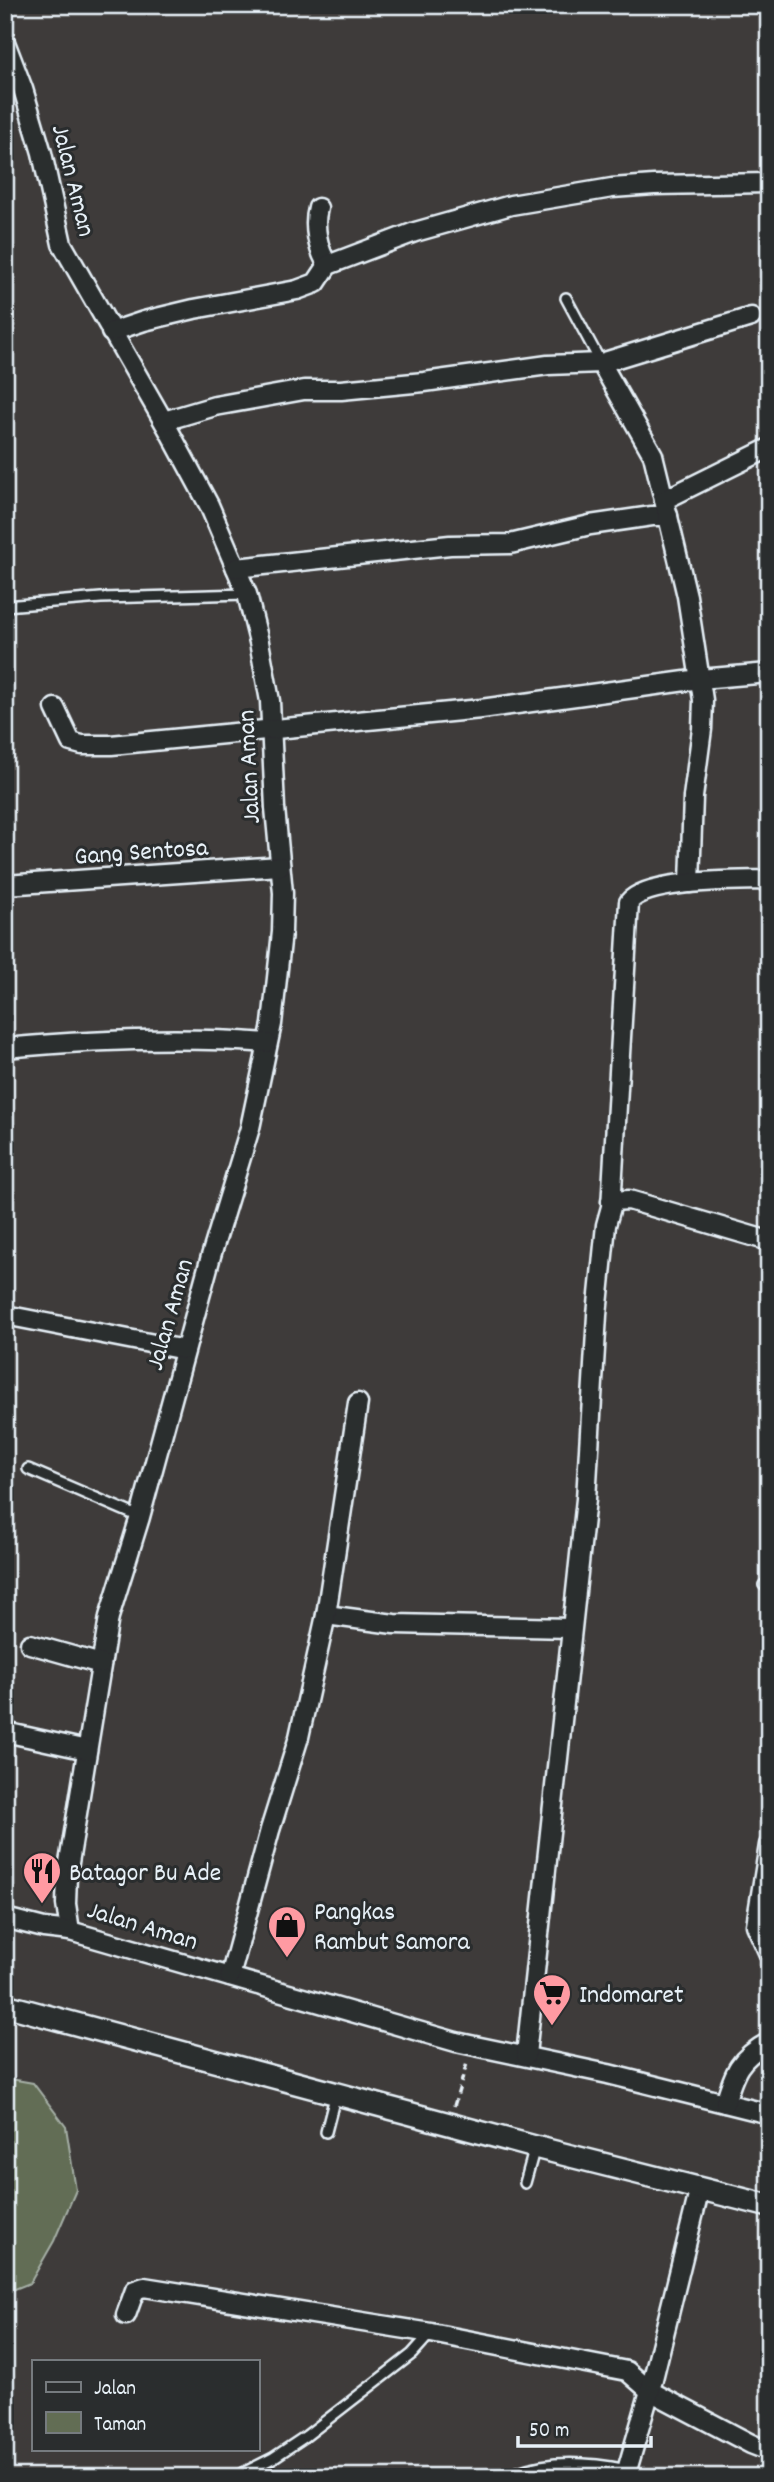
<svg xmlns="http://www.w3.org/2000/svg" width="774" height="2482" font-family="Dekko,sans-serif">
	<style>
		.green { fill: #626d54; stroke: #a5afa6; stroke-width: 2 }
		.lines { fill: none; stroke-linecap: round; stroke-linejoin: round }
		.service-casing { stroke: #e8f1f8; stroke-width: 14 }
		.minor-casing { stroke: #e8f1f8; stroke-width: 23 }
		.tertiary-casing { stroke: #e8f1f8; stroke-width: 26 }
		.path { stroke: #e8f1f8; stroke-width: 3.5; stroke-dasharray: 7 5; stroke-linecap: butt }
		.service { stroke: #2a2d2e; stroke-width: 9 }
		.minor { stroke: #2a2d2e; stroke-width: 18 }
		.tertiary { stroke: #2a2d2e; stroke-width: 21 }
		.labels { text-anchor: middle; stroke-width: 6; stroke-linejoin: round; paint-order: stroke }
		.street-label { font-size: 26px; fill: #e8f1f8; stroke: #2a2d2e }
		.poi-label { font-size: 26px; fill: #e8f1f8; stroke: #2a2d2e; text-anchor: start }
	</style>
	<rect width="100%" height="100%" fill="#3e3b3a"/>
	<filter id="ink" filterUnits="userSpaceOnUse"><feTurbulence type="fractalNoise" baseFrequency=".0143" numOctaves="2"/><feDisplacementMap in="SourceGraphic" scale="14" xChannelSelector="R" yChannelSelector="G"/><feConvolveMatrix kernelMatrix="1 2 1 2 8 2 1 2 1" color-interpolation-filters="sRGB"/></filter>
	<g filter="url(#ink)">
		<!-- green -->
		<polygon class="green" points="5,2078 33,2083 66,2127 76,2190 54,2241 30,2283 5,2293"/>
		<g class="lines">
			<defs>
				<g id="service">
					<polyline points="566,298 601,363"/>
					<polyline points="5,606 101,598 247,594"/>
					<polyline points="28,1469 140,1517"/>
					<polyline points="764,1585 769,1587"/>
					<polyline points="326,2132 336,2093"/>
					<polyline points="525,2183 535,2147"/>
					<polyline points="237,2476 273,2458 306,2436 412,2354 430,2334"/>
				</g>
				<g id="minor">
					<polyline points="5,42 23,89 42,153 62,244 168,429 209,505 247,594 259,642 270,701 275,808 283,893 282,932 272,1024 250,1128 211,1256 140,1517 109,1617 67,1875 66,1904 70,1931"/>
					<path d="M 318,208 C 313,226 318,250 328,265"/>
					<polyline points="111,332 144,321 194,309 297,290 316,283 328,265 415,232 511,205 612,188 654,185 769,183"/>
					<polyline points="601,363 653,455 664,500"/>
					<polyline points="164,421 215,406 304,390 341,390 424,382 548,365 601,363 751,317"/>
					<polyline points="236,568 450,545 510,544 590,525 652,516 668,516"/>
					<polyline points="55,708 71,742 82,745 111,745 481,709 700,679 769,673"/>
					<polyline points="690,883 693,797 702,729 703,700 687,596 664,500 769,448"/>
					<polyline points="5,885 280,866"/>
					<path d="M 5,1048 C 92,1040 180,1036 267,1043"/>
					<polyline points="611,1201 629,1200 769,1241"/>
					<polyline points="5,1315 185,1350"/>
					<polyline points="326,1615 394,1624 571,1628"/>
					<polyline points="30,1644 101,1664"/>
					<polyline points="5,1732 87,1750"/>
					<polyline points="769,1845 756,1925 769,1954"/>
					<polyline points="5,1918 44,1928 70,1931 456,2042 608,2074 769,2114"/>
					<polyline points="230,1977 270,1830 299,1737 326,1615 358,1403"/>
					<path d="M 526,2055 L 586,1499 L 597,1315 L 606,1225 L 611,1207 L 629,902 C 647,879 736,881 766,880"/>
					<path d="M 725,2103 C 734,2072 739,2058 769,2042"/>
					<polyline points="126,2315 135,2290 144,2287 431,2333 627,2371 650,2391 751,2444 769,2451"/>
					<path d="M 517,2477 C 550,2464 591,2467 625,2474"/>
					<polyline points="625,2477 650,2391 700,2188"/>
				</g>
				<polyline id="tertiary" points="5,2005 535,2147 769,2206"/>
			</defs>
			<!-- service casing -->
			<use href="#service" class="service-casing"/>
			<!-- minor casing -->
			<use href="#minor" class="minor-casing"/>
			<!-- tertiary casing -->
			<use href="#tertiary" class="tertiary-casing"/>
			<!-- path -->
			<polyline class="path" points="454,2106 468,2060"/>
			<!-- service -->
			<use href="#service" class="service"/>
			<!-- minor -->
			<use href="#minor" class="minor"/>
			<!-- tertiary -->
			<use href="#tertiary" class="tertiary"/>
		</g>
	</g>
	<!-- icons -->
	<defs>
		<symbol id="restaurant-pin" viewBox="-11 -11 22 30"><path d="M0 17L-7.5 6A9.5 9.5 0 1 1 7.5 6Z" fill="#ff9aa2" stroke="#2a2d2e"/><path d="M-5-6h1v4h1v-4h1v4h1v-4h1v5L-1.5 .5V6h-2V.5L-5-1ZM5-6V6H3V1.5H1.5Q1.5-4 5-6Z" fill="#111"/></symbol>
		<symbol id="shop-pin" viewBox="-11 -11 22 30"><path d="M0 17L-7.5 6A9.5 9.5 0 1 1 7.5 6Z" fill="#ff9aa2" stroke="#2a2d2e"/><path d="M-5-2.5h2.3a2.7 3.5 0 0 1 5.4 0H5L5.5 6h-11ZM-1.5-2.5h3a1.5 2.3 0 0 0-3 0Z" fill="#111"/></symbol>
		<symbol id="supermarket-pin" viewBox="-11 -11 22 30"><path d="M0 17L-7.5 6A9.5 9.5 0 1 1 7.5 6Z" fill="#ff9aa2" stroke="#2a2d2e"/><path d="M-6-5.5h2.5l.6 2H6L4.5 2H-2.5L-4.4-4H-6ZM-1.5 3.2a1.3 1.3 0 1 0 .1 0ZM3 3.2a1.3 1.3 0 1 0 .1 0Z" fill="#111"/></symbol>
	</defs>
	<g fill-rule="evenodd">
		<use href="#restaurant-pin" x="20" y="1849" width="44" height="60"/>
		<use href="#shop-pin" x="265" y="1903" width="44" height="60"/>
		<use href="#supermarket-pin" x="530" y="1971" width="44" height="60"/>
	</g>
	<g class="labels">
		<!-- street labels -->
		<g class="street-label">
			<text transform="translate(75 180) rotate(76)" y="9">Jalan Aman</text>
			<text transform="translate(247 767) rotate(-93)" y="9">Jalan Aman</text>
			<text transform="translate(141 850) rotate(-4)" y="9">Gang Sentosa</text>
			<text transform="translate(168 1314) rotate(-74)" y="9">Jalan Aman</text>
			<text transform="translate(143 1924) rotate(17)" y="9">Jalan Aman</text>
		</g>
		<!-- poi labels -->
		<g class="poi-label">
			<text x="69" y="1880">Batagor Bu Ade</text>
			<text x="314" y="1919">Pangkas<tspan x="314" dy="30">Rambut Samora</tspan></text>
			<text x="579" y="2002">Indomaret</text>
		</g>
	</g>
	<!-- margin -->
	<rect width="774" height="2482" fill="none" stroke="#2a2d2e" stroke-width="28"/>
	<rect x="14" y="14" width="746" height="2454" fill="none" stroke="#e8f1f8" stroke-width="2.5" filter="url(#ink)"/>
	<!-- legend -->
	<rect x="32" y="2360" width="228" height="91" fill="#2a2d2e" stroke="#767b7f" stroke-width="2"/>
	<rect x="46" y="2382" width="35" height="10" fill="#2a2d2e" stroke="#767b7f" stroke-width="2"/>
	<text x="94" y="2394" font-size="21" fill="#e8f1f8">Jalan</text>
	<rect x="46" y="2412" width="35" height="21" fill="#626d54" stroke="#767b7f" stroke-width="2"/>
	<text x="94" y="2430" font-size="21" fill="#e8f1f8">Taman</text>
	<!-- scale -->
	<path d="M518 2436v10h133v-10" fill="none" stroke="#e8f1f8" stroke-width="3.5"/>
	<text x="529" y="2436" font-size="21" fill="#e8f1f8" stroke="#2a2d2e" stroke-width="5" paint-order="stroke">50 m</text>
</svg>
